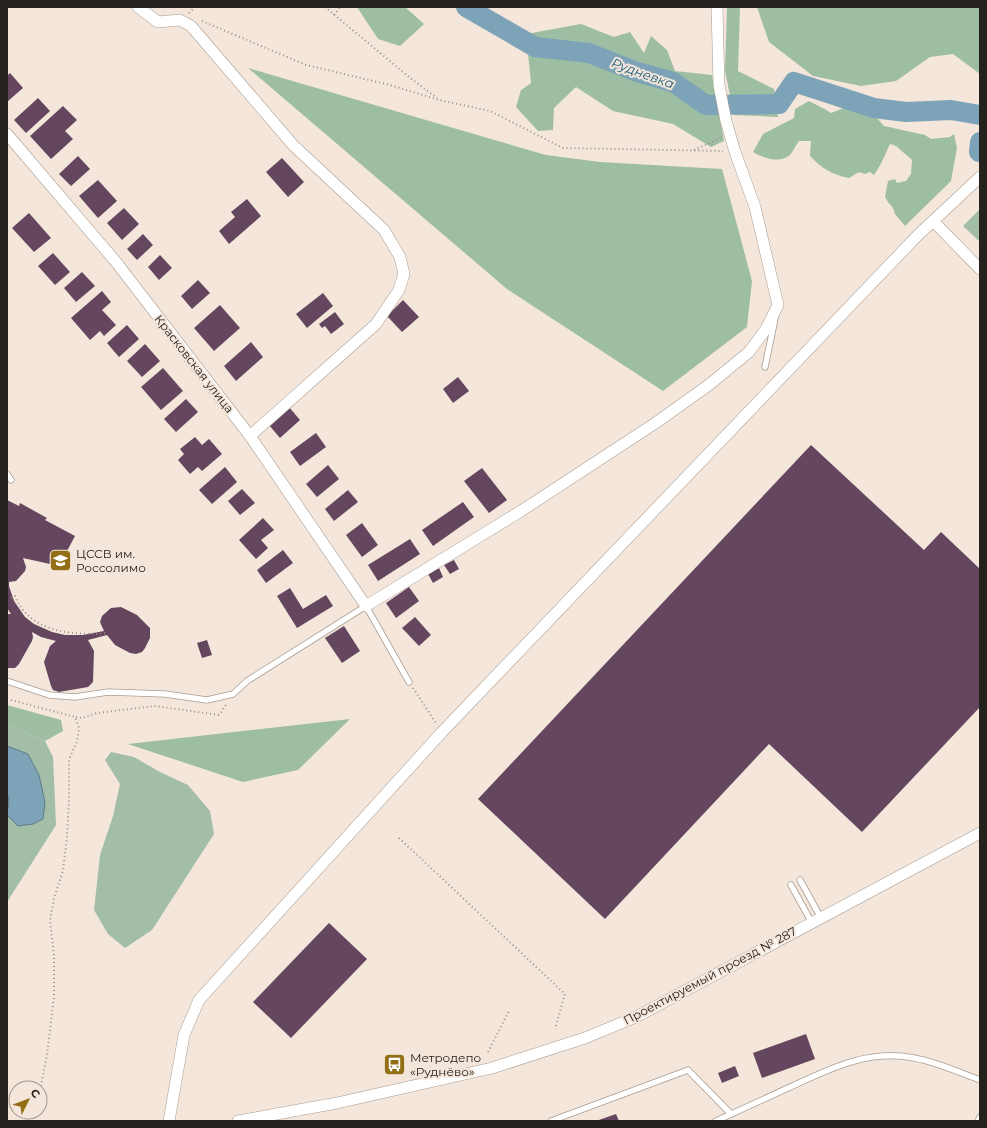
<svg xmlns="http://www.w3.org/2000/svg" width="987" height="1128" font-family="Montserrat,sans-serif">
	<style>
		.green { fill: #a2bea7 }
		.forest { fill: #9ebea3 }
		.water { fill: #7ca3b7; stroke: #627c88 }
		.lines { fill: none; stroke-linecap: round; stroke-linejoin: round }
		.river { stroke: #7ca3b7; stroke-width: 20 }
		.building { fill: #64475e }
		.service-casing { stroke: #a89c91; stroke-width: 7 }
		.minor-casing { stroke: #a89c91; stroke-width: 12 }
		.path { stroke: #9a9088; stroke-width: 2; stroke-dasharray: 1 3; stroke-linecap: butt }
		.service { stroke: #fff; stroke-width: 5.5 }
		.minor { stroke: #fff; stroke-width: 11 }
		.labels { text-anchor: middle; stroke-width: 4; stroke-linejoin: round; paint-order: stroke }
		.street-label { font-size: 12px; fill: #25211c; stroke: #f4e6db }
		.poi-label { font-size: 12px; fill: #25211c; stroke: #f4e6db; text-anchor: start }
		.water-label { font-size: 13px; font-style: italic; fill: #155b79; stroke: #f4e6db }
	</style>
	<rect width="100%" height="100%" fill="#f4e6db"/>
	<!-- green -->
	<g class="green">
		<polygon points="980,209 980,242 963,226"/>
		<polygon points="7,725 45,741 53,757 56,825 7,902"/>
		<polygon points="111,752 134,757 160,772 188,785 210,811 214,834 152,930 125,948 108,934 94,910 100,855 113,816 120,784 105,760"/>
	</g>
	<!-- forest -->
	<g class="forest">
		<polygon points="357,7 405,7 424,24 400,46 378,39"/>
		<polygon points="727,7 740,7 738,71 774,89 778,117 734,115 725,71"/>
		<polygon points="757,7 980,7 980,74 953,54 930,57 896,81 861,86 813,76 769,42"/>
		<polygon points="581,24 614,37 630,32 644,53 651,36 667,50 675,71 712,75 724,141 711,147 673,124 613,111 576,87 554,108 553,130 538,131 516,107 521,90 531,83 526,34"/>
		<polygon points="248,68 546,155 600,162 722,169 752,281 747,327 663,391 507,289"/>
		<path d="M 809,101 C 816,105 824,108 831,113 L 846,107 L 852,111 L 867,114 L 876,117 L 884,126 L 925,135 L 931,139 L 950,137 L 954,134 L 957,148 L 951,181 L 905,226 L 895,214 L 893,208 L 888,202 L 885,197 L 888,181 L 895,179 L 897,183 L 906,181 L 911,174 L 912,160 L 896,146 L 890,144 C 885,155 881,165 874,175 L 870,172 L 865,174 L 859,172 L 849,178 C 833,175 821,168 810,156 L 811,141 L 799,141 C 796,145 793,151 790,155 C 780,164 763,158 753,152 L 763,134 L 794,118 L 795,109 Z"/>
		<polygon points="7,705 61,720 63,731 45,741 7,725"/>
		<polygon points="350,719 298,770 243,782 128,744"/>
	</g>
	<!-- water -->
	<polygon class="water" points="7,746 28,754 39,775 45,802 43,819 33,824 18,826 7,815 9,800 7,793"/>
	<g class="lines">
		<!-- river -->
		<g class="river">
			<polyline points="466,7 535,47 589,53 637,72 673,82 706,105 779,104 794,82 874,108 906,112 951,110 980,115"/>
			<polyline points="979,152 980,142"/>
		</g>
	</g>
	<!-- building -->
	<g class="building">
		<polygon points="10,73 23,88 7,102 7,76"/>
		<polygon points="38,98 50,111 26,133 14,120"/>
		<polygon points="63,106 77,120 65,131 73,139 51,159 30,136"/>
		<polygon points="78,156 90,169 71,186 59,174"/>
		<polygon points="282,158 304,182 288,197 266,172"/>
		<polygon points="98,180 117,201 98,218 79,196"/>
		<polygon points="247,199 261,216 229,244 219,231 235,217 231,212"/>
		<polygon points="124,208 139,224 122,240 107,223"/>
		<polygon points="29,213 51,238 34,252 12,228"/>
		<polygon points="143,234 153,245 137,260 127,249"/>
		<polygon points="53,253 70,272 55,285 38,266"/>
		<polygon points="160,255 172,268 159,280 148,267"/>
		<polygon points="82,272 95,286 76,302 64,288"/>
		<polygon points="198,280 210,293 192,309 181,296"/>
		<polygon points="102,291 111,302 102,310 116,325 104,336 100,331 90,340 71,318"/>
		<polygon points="323,293 333,306 307,328 296,314"/>
		<polygon points="403,300 419,317 402,332 387,316"/>
		<polygon points="220,305 240,328 214,351 194,328"/>
		<polygon points="335,312 344,324 331,334 325,326 322,328 319,324"/>
		<polygon points="127,325 139,339 119,357 107,343"/>
		<polygon points="251,342 263,357 236,381 224,366"/>
		<polygon points="145,344 160,361 142,377 127,361"/>
		<polygon points="163,368 183,391 161,410 141,387"/>
		<polygon points="458,377 469,391 453,403 443,389"/>
		<polygon points="186,399 198,412 176,432 164,419"/>
		<polygon points="289,407 300,420 280,438 269,425"/>
		<polygon points="316,433 326,447 300,466 290,452"/>
		<polygon points="195,437 202,445 209,439 222,454 202,471 198,467 190,474 178,460 184,454 180,449"/>
		<polygon points="811,445 924,550 941,532 980,569 980,707 862,832 769,744 605,919 478,799"/>
		<polygon points="328,465 339,479 317,497 306,484"/>
		<polygon points="225,467 237,482 212,504 199,490"/>
		<polygon points="482,468 507,500 489,513 464,481"/>
		<polygon points="242,489 255,503 240,515 228,501"/>
		<polygon points="348,490 358,502 334,521 325,509"/>
		<polygon points="7,500 19,506 20,503 47,518 45,520 75,536 59,566 23,558 26,567 25,571 16,581 9,582 9,586 14,601 25,617 34,624 52,632 65,635 83,635 104,631 100,622 102,616 111,608 121,607 137,615 150,628 150,638 145,648 142,652 136,654 130,653 115,645 107,635 88,640 94,651 93,682 88,687 59,692 53,690 51,686 44,662 50,646 56,641 41,637 32,632 33,637 32,641 19,664 15,668 7,668 7,614 11,614 7,608"/>
		<polygon points="463,502 474,517 433,546 422,530"/>
		<polygon points="263,518 274,530 261,540 268,548 256,559 239,540"/>
		<polygon points="362,523 378,545 362,557 346,535"/>
		<polygon points="410,539 420,554 378,581 368,565"/>
		<polygon points="283,550 293,563 266,583 257,570"/>
		<polygon points="454,560 459,569 450,574 444,565"/>
		<polygon points="439,568 443,577 433,583 428,574"/>
		<polygon points="409,587 419,601 396,618 386,603"/>
		<polygon points="290,588 303,609 326,595 333,606 297,628 277,596"/>
		<polygon points="415,617 431,635 419,646 402,628"/>
		<polygon points="344,626 360,651 342,663 325,638"/>
		<polygon points="207,640 212,655 202,658 197,643"/>
		<polygon points="329,923 367,959 291,1038 253,1002"/>
		<polygon points="806,1034 815,1059 762,1078 753,1053"/>
		<polygon points="735,1066 739,1076 722,1083 718,1073"/>
		<polygon points="616,1114 619,1121 596,1121"/>
	</g>
	<g class="lines">
		<defs>
			<g id="service">
				<polyline points="765,367 775,319"/>
				<polyline points="7,474 11,480"/>
				<polyline points="7,681 49,695 75,697 108,692 165,694 207,700 233,694 247,681 366,606 409,682"/>
				<polyline points="800,880 821,918"/>
				<polyline points="791,885 812,923"/>
				<polyline points="551,1121 688,1070 731,1114"/>
				<path d="M 716,1121 C 740,1110 764,1099 788,1088 C 829,1069 867,1049 914,1058 C 937,1062 958,1072 980,1080"/>
				<polyline points="978,1121 980,1117"/>
			</g>
			<g id="minor">
				<polyline points="138,7 158,22 180,20 191,26 293,145 384,230 400,257 404,274 399,290 376,324 250,436"/>
				<polyline points="7,134 116,262 250,436 366,606 521,511 657,422 710,384 749,352 766,329 778,305 755,207 735,152 726,121 719,85 717,7"/>
				<polyline points="933,221 980,269"/>
				<polyline points="169,1121 184,1035 199,1000 442,732 918,235 980,177"/>
				<polyline points="238,1121 337,1103 492,1068 585,1038 636,1017 980,833"/>
			</g>
		</defs>
		<!-- service casing -->
		<use href="#service" class="service-casing"/>
		<!-- minor casing -->
		<use href="#minor" class="minor-casing"/>
		<!-- path -->
		<g class="path">
			<polyline points="325,7 409,77 437,98"/>
			<polyline points="189,13 195,7"/>
			<polyline points="334,15 340,7"/>
			<polyline points="202,21 306,65 390,85 439,100 490,111 563,148 723,151"/>
			<polyline points="694,150 721,138"/>
			<path d="M 7,599 L 15,596 C 29,632 73,636 106,633"/>
			<polyline points="413,688 436,723"/>
			<polyline points="7,699 75,717"/>
			<polyline points="399,838 565,994 555,1029"/>
			<polyline points="488,1052 509,1011"/>
			<polyline points="40,1090 47,1055 54,997 54,956 50,921 54,898 63,871 67,837 69,798 69,759 77,742 79,728 75,717 82,718 97,713 155,706 219,715 226,705"/>
			<polyline points="33,1121 35,1112"/>
		</g>
		<!-- service -->
		<use href="#service" class="service"/>
		<!-- minor -->
		<use href="#minor" class="minor"/>
	</g>
	<!-- icons -->
	<defs>
		<symbol id="school-square" viewBox="-11 -11 22 22"><rect x="-9" y="-9" width="18" height="18" rx="4" fill="#926e15" stroke="#f4e6db"/><path d="M0-5L7-2L0 1L-7-2ZM-4 1L0 2.5L4 1V4Q0 6-4 4Z" fill="#fff"/></symbol>
		<symbol id="bus-square" viewBox="-11 -11 22 22"><rect x="-9" y="-9" width="18" height="18" rx="4" fill="#926e15" stroke="#f4e6db"/><path d="M-5-6H5V4H4V6H2V4H-2V6H-4V4H-5ZM-3.5-4V0h7V-4ZM-3.5 1.2v1.5H-2V1.2ZM2 1.2v1.5H3.5V1.2Z" fill="#fff"/></symbol>
	</defs>
	<g fill-rule="evenodd">
		<use href="#school-square" x="48" y="548" width="25" height="25"/>
		<use href="#bus-square" x="382" y="1052" width="25" height="25"/>
	</g>
	<g class="labels">
		<!-- street labels -->
		<g class="street-label">
			<text transform="translate(194 364) rotate(52)" y="4">Красковская улица</text>
			<text transform="translate(710 976) rotate(-28)" y="4">Проектируемый проезд № 287</text>
		</g>
		<!-- poi labels -->
		<g class="poi-label">
			<text x="76" y="558">ЦССВ им.<tspan x="76" dy="14">Россолимо</tspan></text>
			<text x="410" y="1062">Метродепо<tspan x="410" dy="14">«Руднёво»</tspan></text>
		</g>
		<!-- water labels -->
		<g class="water-label">
			<text transform="translate(643 73) rotate(20)" y="5">Рудневка</text>
		</g>
	</g>
	<!-- border -->
	<rect width="987" height="1128" fill="none" stroke="#25211c" stroke-width="16"/>
	<!-- north arrow -->
	<g transform="translate(28 1100) rotate(48)"><circle r="19" fill="#f4e6db" stroke="#a1978f"/>
	<path d="M0-3L7 15L0 10L-7 15Z" fill="#926e15"/>
	<text y="-6" font-size="11" font-weight="bold" text-anchor="middle" fill="#25211c">С</text>
	</g>
</svg>
